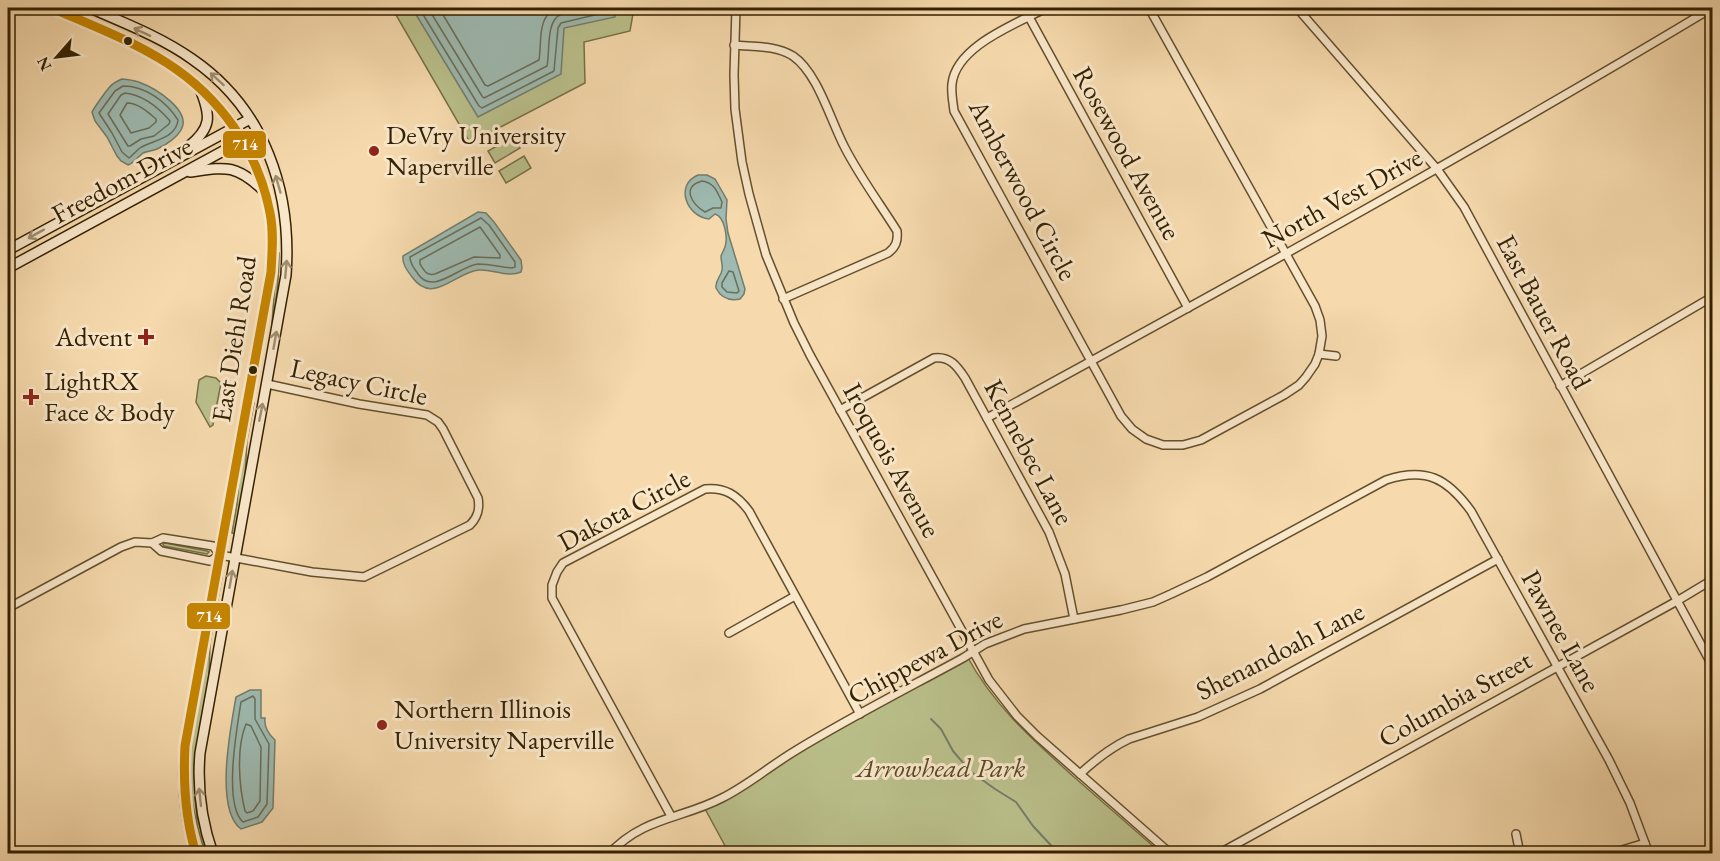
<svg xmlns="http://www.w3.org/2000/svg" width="1720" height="861" font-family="'EB Garamond',serif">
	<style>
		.green { fill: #bac08b; stroke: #777046; stroke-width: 1.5 }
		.water { fill: #9ebab1; stroke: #747d6b; stroke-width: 1.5 }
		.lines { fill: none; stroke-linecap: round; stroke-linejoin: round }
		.shore { stroke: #696e59; stroke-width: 1.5 }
		.stream { stroke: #747d6b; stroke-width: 2 }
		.street-casing { stroke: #644f2c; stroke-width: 10 }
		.secondary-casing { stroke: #342101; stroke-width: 12 }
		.street { stroke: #f9e7ca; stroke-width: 7 }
		.secondary { stroke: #f9e7ca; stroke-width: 9 }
		.bus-1-casing { stroke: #f9e7ca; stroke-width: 14 }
		.bus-1 { stroke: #c68500; stroke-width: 9 }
		.oneway { stroke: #a08e70 }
		.bus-dot { fill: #342101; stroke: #f9e7ca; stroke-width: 2 }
		.poi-dot { fill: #8f2418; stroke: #f9e7ca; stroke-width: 2 }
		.labels { text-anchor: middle; stroke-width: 6; stroke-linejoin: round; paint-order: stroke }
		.poi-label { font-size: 27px; fill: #342101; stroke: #f9e7ca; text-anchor: start }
		.street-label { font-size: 27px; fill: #342101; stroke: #f9e7ca }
		.park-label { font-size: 27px; font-style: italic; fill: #564924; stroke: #f9e7ca }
		.line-badge { stroke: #f9e7ca; stroke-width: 2 }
		.badge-label { font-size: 16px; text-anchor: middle; font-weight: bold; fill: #fff }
	</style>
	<rect width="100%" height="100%" fill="#f6daad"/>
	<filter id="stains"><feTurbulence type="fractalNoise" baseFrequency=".00333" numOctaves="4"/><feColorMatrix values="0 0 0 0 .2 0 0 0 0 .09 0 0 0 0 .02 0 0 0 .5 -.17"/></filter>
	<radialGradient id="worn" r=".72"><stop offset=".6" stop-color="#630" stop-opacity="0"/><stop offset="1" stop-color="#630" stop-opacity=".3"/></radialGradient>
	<!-- green -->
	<g class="green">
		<polygon points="392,8 634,8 630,31 584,42 585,83 470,143"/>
		<polygon points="513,137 520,148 495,163 488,151"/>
		<polygon points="524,156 531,168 506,183 499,171"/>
		<path d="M 277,253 L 279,253 C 279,278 277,300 272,324 Z"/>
		<polygon points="206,376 216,378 221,383 213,425 210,427 196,402 199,380"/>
		<polygon points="252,403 254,403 247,440 245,478 235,534 232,533 237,504 240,468"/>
		<polygon points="165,543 207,551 209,552 207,554 164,546 163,544"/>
		<path d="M 220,576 L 222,577 L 210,644 L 209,675 L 194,765 L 195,799 L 197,817 L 208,853 L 205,853 C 197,826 187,787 188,759 Z"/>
		<path d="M 967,656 C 993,705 1033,740 1074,777 C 1103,802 1132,828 1161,853 L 729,853 L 704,807 L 783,759 Z"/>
	</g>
	<!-- water -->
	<g class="water">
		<polygon points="412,8 615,8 615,17 564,28 561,74 478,117"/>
		<path d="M 122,79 C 129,80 135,80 141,83 C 155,88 190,110 182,128 C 178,137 166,145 157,149 C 152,151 147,151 143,153 C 138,157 135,162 128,165 L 121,161 L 117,156 L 107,137 L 95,121 L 92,112 C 94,108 109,86 113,84 C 115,82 120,80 122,79 Z"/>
		<path d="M 698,175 L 707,175 L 715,179 L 727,200 L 726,219 L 728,233 L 745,289 L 744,294 L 740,299 C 730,301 721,298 716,288 C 715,280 721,277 722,270 C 723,266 721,261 721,256 C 722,253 724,250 725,247 C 728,238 725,217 715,214 L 709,219 C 687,217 674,185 698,175 Z"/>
		<path d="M 478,212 L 486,213 L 494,222 L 521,260 L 522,268 L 521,272 C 508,278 493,269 479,270 C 455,272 433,306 412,277 C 407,270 402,264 403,256 Z"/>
		<path d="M 250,690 L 261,690 L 261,718 L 265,718 C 264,727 268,734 275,740 L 273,808 L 262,822 L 241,829 C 214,809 231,726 236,697 Z"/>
	</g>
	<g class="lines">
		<!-- shore -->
		<g class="shore">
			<polyline points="419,8 479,106 482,108 554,71 558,28 561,23 607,12 609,8"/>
			<path d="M 428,8 L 482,96 L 484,98 L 547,66 C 550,52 546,21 560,15 C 570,11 583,10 593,8"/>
			<path d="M 439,8 L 485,85 L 488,86 L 539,60 C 542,41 537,19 555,8"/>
			<path d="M 123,86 C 145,86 166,101 178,120 C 176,139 152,140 140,148 C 136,151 133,155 129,158 L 122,152 L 112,133 L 99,113 L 115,91 Z"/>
			<path d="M 125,93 C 143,95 158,107 170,121 L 169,124 L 154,136 L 141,139 L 130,146 L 128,146 L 108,114 L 121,95 Z"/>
			<path d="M 127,103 C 138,103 148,112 156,119 L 156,122 L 149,128 L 131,133 L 120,115 Z"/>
			<path d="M 702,181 C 715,183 717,192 722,202 L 721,208 L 713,208 L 705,212 C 693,205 680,187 702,181 Z"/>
			<path d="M 481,218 L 489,225 L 515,262 L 515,267 L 512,268 C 501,267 489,264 478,264 C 459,266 433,296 418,274 C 414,268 410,264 410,257 Z"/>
			<path d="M 480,227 L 500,255 L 500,258 L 474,257 L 435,274 C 426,276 424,270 420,264 L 420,260 Z"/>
			<polygon points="729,271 733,272 739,291 737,293 727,292 722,287 722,283"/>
			<path d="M 253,696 L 255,699 L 255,719 L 269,744 L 267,804 L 258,817 L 243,822 C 223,804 237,727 241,702 Z"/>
			<path d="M 246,724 L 251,726 L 261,747 L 260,801 L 253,811 L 247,813 L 245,811 C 239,786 236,748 246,724 Z"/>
		</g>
		<!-- stream -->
		<polyline class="stream" points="931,719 941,729 953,751 970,771 995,789 1016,802 1033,826 1059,854"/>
		<defs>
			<g id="street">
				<polyline points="736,8 734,75 735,109 742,162 749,194 766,255 794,323 810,355 989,680 1017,716 1037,736 1171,854"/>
				<path d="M 1046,8 C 1016,24 956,46 952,84 C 951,93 953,102 954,111 L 1121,416 L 1132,429 L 1146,439 L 1163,445 L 1183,445 L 1201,440 L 1284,395 L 1299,385 L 1306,377 L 1315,364 L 1319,354 L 1322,336 L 1320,320 L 1315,306 L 1149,8"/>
				<polyline points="1297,8 1437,169 1464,207 1712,665"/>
				<polyline points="1029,17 1188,308"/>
				<path d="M 734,45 C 754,47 775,45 793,56 C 818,73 831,122 845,148 C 860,177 880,204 897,231 C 898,241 896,247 888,253 L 783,299"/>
				<polyline points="1319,354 1336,356"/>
				<polyline points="1560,386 1712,297"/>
				<path d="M 840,410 L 934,358 C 950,356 957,366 965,378 L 1049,532 L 1065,574 L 1074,619"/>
				<path d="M 987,418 C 1231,285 1474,151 1712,8"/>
				<polyline points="152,543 161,551 210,561 220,555"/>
				<path d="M 8,608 L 121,547 L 135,542 L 152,543 L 163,538 L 213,546 L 220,555 L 312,572 L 364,577 L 470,525 C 478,517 480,509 478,498 L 443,429 L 438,422 L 427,415 L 359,404 L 267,384"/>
				<polyline points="729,633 795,596"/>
				<path d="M 1080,774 C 1095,760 1110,748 1129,739 L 1198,717 L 1260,689 L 1498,559"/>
				<path d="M 671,816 L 552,598 L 552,585 L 557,572 L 563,563 L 705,489 C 725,487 737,495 749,511 L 860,714"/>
				<polyline points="1516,834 1520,854"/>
				<path d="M 609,854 C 643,817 682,819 722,798 C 748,785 770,766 795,751 C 849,718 908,688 963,658 L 985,644 L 1024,629 L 1121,610 L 1153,602 L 1171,594 L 1207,577 L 1386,480 C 1426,467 1447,478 1471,511 L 1609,760 L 1630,803 L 1649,854"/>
				<polyline points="1218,854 1677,601 1712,580"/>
				<polyline points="1609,854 1645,843"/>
			</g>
			<g id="secondary">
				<path d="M 52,8 C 90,25 132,41 167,63 C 222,97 258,150 270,213 C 273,233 272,253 271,272 L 185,746 C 182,783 184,818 196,854"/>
				<path d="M 90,8 C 124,23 161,37 192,59 C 265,109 292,191 286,275 L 200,753 C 197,789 201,820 213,854"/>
				<path d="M 188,147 C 212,128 211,116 200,89"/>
				<path d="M 190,172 C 226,167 235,164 263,190"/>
				<polyline points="8,250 250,119"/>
				<polyline points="8,268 258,132"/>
			</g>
		</defs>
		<!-- street casing -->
		<use href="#street" class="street-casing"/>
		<!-- secondary casing -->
		<use href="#secondary" class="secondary-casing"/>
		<!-- street -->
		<use href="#street" class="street"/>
		<!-- secondary -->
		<use href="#secondary" class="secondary"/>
		<defs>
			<path id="bus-1" d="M 52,8 C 91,25 131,40 167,63 C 220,97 258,150 270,213 C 274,232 272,253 271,272 L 185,746 C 183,783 185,818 196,854"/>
		</defs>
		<!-- bus-1 casing -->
		<use href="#bus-1" class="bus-1-casing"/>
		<!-- bus-1 -->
		<use href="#bus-1" class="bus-1"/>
	</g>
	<!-- one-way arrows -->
	<defs><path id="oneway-shaft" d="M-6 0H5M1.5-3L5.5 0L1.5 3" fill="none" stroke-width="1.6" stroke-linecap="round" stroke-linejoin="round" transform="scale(1.5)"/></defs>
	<g class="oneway">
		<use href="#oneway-shaft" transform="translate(142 32) rotate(-155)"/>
		<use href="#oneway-shaft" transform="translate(217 79) rotate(-138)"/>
		<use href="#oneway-shaft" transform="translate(278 184) rotate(-106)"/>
		<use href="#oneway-shaft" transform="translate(36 234) rotate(151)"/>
		<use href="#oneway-shaft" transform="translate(286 269) rotate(-85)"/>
		<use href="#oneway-shaft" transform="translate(275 340) rotate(-80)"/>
		<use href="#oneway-shaft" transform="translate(261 412) rotate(-79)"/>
		<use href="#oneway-shaft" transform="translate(231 579) rotate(-80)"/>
		<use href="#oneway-shaft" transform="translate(200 797) rotate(-96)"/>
	</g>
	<!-- markers -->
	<g class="bus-dot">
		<circle cx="128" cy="41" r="5"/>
		<circle cx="253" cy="370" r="5"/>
	</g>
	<g class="poi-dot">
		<circle cx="374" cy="151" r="6"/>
		<path d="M143 328h6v6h6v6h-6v6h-6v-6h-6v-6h6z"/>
		<path d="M28 388h6v6h6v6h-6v6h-6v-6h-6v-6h6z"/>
		<circle cx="382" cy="725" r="6"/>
	</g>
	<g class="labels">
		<!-- poi labels -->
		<g class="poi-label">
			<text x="386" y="144">DeVry University<tspan x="386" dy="31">Naperville</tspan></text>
			<text x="132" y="346" text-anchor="end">Advent</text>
			<text x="44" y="390">LightRX<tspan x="44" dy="31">Face &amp; Body</tspan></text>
			<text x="394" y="718">Northern Illinois<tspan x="394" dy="31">University Naperville</tspan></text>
		</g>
		<!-- street labels -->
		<g class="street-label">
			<text transform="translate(1127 153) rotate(61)" y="9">Rosewood Avenue</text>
			<text transform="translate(122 180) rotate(-28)" y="9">Freedom Drive</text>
			<text transform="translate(1023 190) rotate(62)" y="9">Amberwood Circle</text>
			<text transform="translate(1342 198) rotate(-29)" y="9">North Vest Drive</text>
			<text transform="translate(1544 312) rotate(62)" y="9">East Bauer Road</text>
			<text transform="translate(234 339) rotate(-81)" y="9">East Diehl Road</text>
			<text transform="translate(359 382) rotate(12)" y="9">Legacy Circle</text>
			<text transform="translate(1029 452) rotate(62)" y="9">Kennebec Lane</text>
			<text transform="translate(892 460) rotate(61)" y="9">Iroquois Avenue</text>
			<text transform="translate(624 510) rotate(-28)" y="9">Dakota Circle</text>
			<text transform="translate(1561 631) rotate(61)" y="9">Pawnee Lane</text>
			<text transform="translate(1280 651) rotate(-27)" y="9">Shenandoah Lane</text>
			<text transform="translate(925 657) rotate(-28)" y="9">Chippewa Drive</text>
			<text transform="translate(1455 699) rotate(-29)" y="9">Columbia Street</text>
		</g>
		<!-- park labels -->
		<g class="park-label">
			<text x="941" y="777">Arrowhead Park</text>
		</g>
	</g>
	<g class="line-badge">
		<rect x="222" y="130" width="45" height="29" rx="6" fill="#c68500"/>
		<rect x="186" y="602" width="45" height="28" rx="6" fill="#c68500"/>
	</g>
	<g class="badge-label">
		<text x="245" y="150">714</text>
		<text x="209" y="622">714</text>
	</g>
	<!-- margin -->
	<rect width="1720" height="861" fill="none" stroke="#f6daad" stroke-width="30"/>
	<rect x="9" y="9" width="1702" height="843" fill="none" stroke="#342101" stroke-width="3"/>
	<rect x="15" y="15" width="1690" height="831" fill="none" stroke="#342101" stroke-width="1.5"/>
	<!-- north arrow -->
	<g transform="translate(57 57) rotate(242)" stroke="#f9e7ca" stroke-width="4.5" paint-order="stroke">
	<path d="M0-4.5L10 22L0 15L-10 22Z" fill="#342101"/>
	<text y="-9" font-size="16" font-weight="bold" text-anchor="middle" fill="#342101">N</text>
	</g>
	<rect width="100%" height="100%" filter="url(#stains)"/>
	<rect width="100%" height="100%" fill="url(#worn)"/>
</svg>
